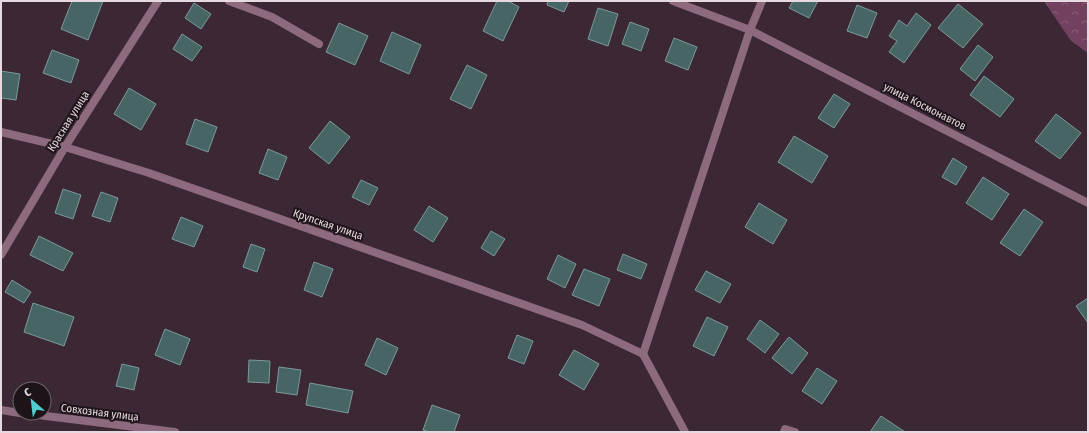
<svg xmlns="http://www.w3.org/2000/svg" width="1089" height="433" font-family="'Fira Sans Condensed',sans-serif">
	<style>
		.forest { fill: url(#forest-crowns) }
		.building { fill: #476565; stroke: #7b9a9b }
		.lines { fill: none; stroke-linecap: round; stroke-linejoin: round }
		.service { stroke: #8e6a7f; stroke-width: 8 }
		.minor { stroke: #8e6a7f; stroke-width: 8 }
		.labels { text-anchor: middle; stroke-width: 4; stroke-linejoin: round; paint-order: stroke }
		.street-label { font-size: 11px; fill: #e6d9e0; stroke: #1d1419 }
	</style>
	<defs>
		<pattern id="forest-crowns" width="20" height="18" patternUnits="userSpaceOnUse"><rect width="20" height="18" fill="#734160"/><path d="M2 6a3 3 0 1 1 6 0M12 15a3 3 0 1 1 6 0" fill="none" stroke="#875c76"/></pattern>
	</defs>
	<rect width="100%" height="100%" fill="#3b2834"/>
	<!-- forest -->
	<polygon class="forest" points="1044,1 1088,1 1088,53 1071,41"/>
	<!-- building -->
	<g class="building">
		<polygon points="72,1 103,1 88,40 61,29"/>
		<polygon points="497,1 508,1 519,7 503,41 483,31"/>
		<polygon points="548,1 569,1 564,12 547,5"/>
		<polygon points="793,1 818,1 809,18 789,8"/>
		<polygon points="194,3 211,14 201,29 185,18"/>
		<polygon points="958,4 983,24 963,48 938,28"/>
		<polygon points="857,5 877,13 867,38 847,31"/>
		<polygon points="598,8 618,14 608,46 588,39"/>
		<polygon points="916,13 931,25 904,63 889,52 897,41 889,36 899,20 907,26"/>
		<polygon points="630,22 649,29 641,51 622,44"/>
		<polygon points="339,23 368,36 355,65 326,52"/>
		<polygon points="392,32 421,45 409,74 380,61"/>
		<polygon points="182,34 202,47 192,61 173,49"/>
		<polygon points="674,38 697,47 688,70 665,61"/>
		<polygon points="978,45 993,57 975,81 960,69"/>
		<polygon points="52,50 79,60 71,83 43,73"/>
		<polygon points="467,65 487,75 471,109 450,99"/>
		<polygon points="1,71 20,74 16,100 1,98"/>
		<polygon points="984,76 1014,99 1000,117 970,95"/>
		<polygon points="129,88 156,104 141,130 114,114"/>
		<polygon points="834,94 850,104 834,128 818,118"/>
		<polygon points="1056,114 1081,133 1060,159 1035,141"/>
		<polygon points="195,119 217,127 208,152 186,144"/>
		<polygon points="330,121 350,137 329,164 309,148"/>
		<polygon points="794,136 828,156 812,183 778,162"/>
		<polygon points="268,149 287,157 278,180 259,173"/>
		<polygon points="953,158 967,167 956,185 942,177"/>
		<polygon points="983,177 1009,194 992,220 966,203"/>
		<polygon points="361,180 378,188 369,205 352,197"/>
		<polygon points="63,189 81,195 73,219 55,213"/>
		<polygon points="101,192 118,198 110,222 92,216"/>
		<polygon points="759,203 787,220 773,244 745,227"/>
		<polygon points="429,206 448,218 433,242 414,230"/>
		<polygon points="1024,209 1043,222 1020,256 1000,243"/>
		<polygon points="181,217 203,226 194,247 172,239"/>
		<polygon points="491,231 505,239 494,256 481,248"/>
		<polygon points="39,236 73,253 63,271 30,255"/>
		<polygon points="251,244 265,249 257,272 243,267"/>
		<polygon points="623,254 647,264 641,279 617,270"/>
		<polygon points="558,255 576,264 565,288 547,279"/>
		<polygon points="314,262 333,269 322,297 304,290"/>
		<polygon points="584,269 610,279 599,306 572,295"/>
		<polygon points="706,271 731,284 720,303 695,290"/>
		<polygon points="12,280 31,292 24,303 5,292"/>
		<polygon points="1088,298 1088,323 1076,306"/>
		<polygon points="33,303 74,317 64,346 24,332"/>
		<polygon points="707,317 728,327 714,356 693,346"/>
		<polygon points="760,320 779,334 765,353 747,339"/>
		<polygon points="165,329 190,339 180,365 155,355"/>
		<polygon points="517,335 533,341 524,364 508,358"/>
		<polygon points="789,337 808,353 792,374 772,358"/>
		<polygon points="377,338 398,348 386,375 365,365"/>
		<polygon points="574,350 599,364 584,390 559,375"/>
		<polygon points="249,360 270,361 269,383 248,382"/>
		<polygon points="122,364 139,368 134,390 116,386"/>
		<polygon points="279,367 301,370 297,395 276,392"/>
		<polygon points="817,368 837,381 822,404 802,391"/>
		<polygon points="310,383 353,391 348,413 306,405"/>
		<polygon points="432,405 460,415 454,432 429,432 423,430"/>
		<polygon points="881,416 905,432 870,432"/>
	</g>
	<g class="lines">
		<!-- service -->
		<polyline class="service" points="229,1 272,17 319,44"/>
		<!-- minor -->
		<g class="minor">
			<polyline points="673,1 750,30 1088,203"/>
			<polyline points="1,132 65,147 149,173 582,325 643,354"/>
			<polyline points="1,255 65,147 158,1"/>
			<polyline points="643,354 750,30 762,1"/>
			<polyline points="643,354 685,432"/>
			<polyline points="1,410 20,413"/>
			<polyline points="22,413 175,432"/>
			<polyline points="784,432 785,429 795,432"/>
		</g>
	</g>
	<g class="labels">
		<!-- street labels -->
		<g class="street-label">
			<text transform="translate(925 106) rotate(27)" y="4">улица Космонавтов</text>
			<text transform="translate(68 121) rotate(-58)" y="4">Красная улица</text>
			<text transform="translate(328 224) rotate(19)" y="4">Крупская улица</text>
			<text transform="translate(100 412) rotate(7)" y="4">Совхозная улица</text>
		</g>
	</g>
	<!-- border -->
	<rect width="1089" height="433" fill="none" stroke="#e6d9e0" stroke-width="4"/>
	<!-- north arrow -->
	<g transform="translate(32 401) rotate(332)"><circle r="19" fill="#1d1419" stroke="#6d6369"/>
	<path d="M0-3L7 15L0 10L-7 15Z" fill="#52cdcf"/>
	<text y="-6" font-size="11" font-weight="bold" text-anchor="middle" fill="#e6d9e0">С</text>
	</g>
</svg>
